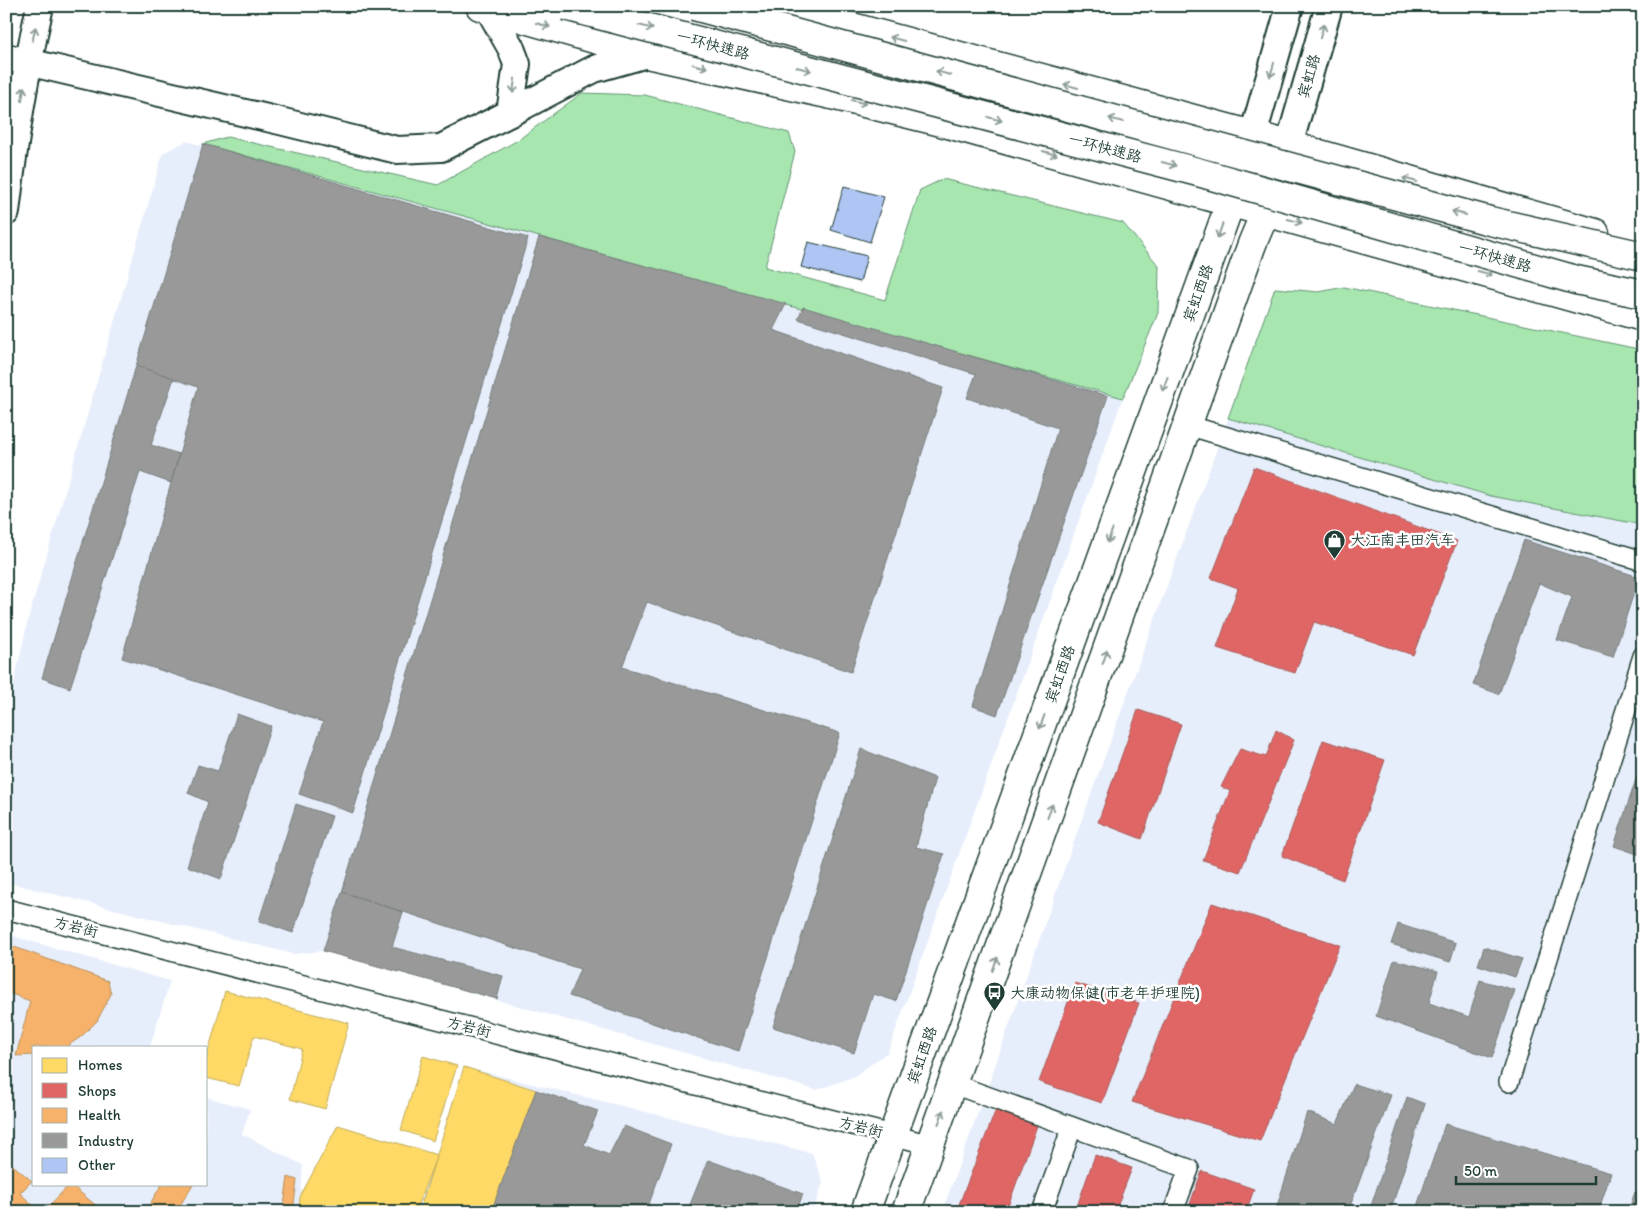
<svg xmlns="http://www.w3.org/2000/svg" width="1649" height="1218" font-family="Itim,'LXGW WenKai TC',sans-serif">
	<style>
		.built { fill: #e7eefb }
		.green { fill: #a7e7af; stroke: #639272 }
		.homes { fill: #ffd966; stroke: #bcaa57 }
		.shops { fill: #e06666; stroke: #a65a57 }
		.health { fill: #f6b26b; stroke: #b68f5a }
		.industry { fill: #999; stroke: #747d7b }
		.building { fill: #afc5f3; stroke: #1f3d34 }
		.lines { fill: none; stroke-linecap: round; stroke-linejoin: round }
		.minor-casing { stroke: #1f3d34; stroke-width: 22 }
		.secondary-casing { stroke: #1f3d34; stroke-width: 30 }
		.primary-casing { stroke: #1f3d34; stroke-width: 31 }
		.trunk-casing { stroke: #1f3d34; stroke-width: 31 }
		.minor { stroke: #fff; stroke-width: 19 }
		.secondary { stroke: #fff; stroke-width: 26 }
		.primary { stroke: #fff; stroke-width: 28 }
		.trunk { stroke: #fff; stroke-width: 28 }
		.trunk-bridge-casing { stroke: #1f3d34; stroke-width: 31; stroke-linecap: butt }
		.trunk-bridge { stroke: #fff; stroke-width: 28 }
		.oneway { stroke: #8f9e9a }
		.labels { text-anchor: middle; stroke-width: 5; stroke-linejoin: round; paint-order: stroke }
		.street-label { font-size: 15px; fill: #1f3d34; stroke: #fff }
		.poi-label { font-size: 15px; fill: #1f3d34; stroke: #fff; text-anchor: start }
	</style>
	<rect width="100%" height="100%" fill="#fff"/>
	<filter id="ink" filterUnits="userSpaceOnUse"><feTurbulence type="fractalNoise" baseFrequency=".02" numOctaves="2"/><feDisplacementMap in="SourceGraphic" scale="10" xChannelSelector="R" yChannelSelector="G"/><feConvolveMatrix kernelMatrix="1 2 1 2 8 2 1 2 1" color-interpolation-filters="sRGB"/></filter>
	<g filter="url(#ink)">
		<!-- built -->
		<g class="built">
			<polygon points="186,141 539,237 1123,398 888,1052 853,1077 816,1090 323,951 293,954 6,882 6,718 28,620 163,153"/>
			<polygon points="1228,418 1491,496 1643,525 1643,1212 942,1212 991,1077 1074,841"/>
			<polygon points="6,934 170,981 150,1047 34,1047 34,1184 206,1184 206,1097 250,1109 242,1134 303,1165 301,1196 338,1125 437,1155 464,1067 812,1153 823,1182 813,1212 6,1212"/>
		</g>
		<!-- green -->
		<g class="green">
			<polygon points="582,93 645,95 789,133 795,152 765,267 885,300 920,190 943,179 1123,223 1159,266 1158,313 1123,398 203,144 227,137 438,185 518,140"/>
			<polygon points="1344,287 1643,350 1643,525 1491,496 1228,418 1275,288 1319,292"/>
		</g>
		<!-- homes -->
		<g class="homes">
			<polygon points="225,991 349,1023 325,1109 290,1099 302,1049 254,1036 239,1086 206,1078 206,1060"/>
			<polygon points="423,1056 457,1066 433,1141 401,1130"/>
			<polygon points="464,1067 536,1090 491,1212 419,1212"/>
			<polygon points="338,1125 437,1155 415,1212 299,1212 300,1197"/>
		</g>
		<!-- shops -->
		<g class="shops">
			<polygon points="1254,467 1457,541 1413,655 1314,622 1295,673 1217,648 1238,588 1211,578"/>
			<polygon points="1138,710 1181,724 1142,839 1098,822"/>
			<polygon points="1276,730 1294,740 1240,872 1203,860 1230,791 1221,787 1240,749 1266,757"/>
			<polygon points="1323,740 1385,760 1343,880 1282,856"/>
			<polygon points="1212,903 1340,945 1260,1141 1132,1102"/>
			<polygon points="1075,983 1139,1003 1102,1103 1039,1082"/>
			<polygon points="997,1107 1038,1123 1006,1212 956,1212"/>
			<polygon points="1095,1155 1132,1168 1115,1212 1075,1212"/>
			<polygon points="1202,1171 1254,1189 1246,1212 1187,1212"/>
		</g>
		<!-- health -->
		<g class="health">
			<polygon points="6,944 108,981 111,994 97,1021 82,1036 66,1047 34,1047 34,1055 16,1056 30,1001 6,992"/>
			<polygon points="8,1161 32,1181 20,1193 40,1212 6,1212 6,1163"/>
			<polygon points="288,1177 297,1180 293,1212 283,1212"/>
			<polygon points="70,1184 99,1208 96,1212 43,1212"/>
			<polygon points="162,1184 193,1184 176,1212 145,1212"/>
		</g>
		<!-- industry -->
		<g class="industry">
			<polygon points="203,144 528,238 353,813 299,794 323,722 122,658 198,387 136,366"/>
			<polygon points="539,237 786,304 773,330 943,388 851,672 647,602 622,667 840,733 738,1051 569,996 580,969 342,892"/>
			<polygon points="803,307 1108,396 997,715 973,706 1058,428 967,398 976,374 798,319"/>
			<polygon points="136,366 174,378 151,445 179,454 171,483 140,472 70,688 42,678"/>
			<polygon points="1524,540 1639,577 1613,657 1557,640 1572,597 1539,583 1499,694 1473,685"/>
			<polygon points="237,714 271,726 221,879 187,866 208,802 188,793 198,765 218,771"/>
			<polygon points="861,749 935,778 916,847 944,854 896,1001 873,994 854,1053 773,1027"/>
			<polygon points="1643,758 1643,856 1614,846"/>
			<polygon points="296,804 332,816 293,933 259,921"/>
			<polygon points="342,892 403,912 392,947 503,976 497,999 323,951"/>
			<polygon points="1398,924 1456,943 1450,962 1391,944"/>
			<polygon points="1484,947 1522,959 1515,977 1478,965"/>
			<polygon points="1394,960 1438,971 1429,1003 1469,1017 1480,980 1515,990 1492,1058 1376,1016"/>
			<polygon points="1354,1084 1391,1095 1348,1212 1275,1212 1307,1112 1337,1124"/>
			<polygon points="536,1090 598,1111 584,1145 609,1155 624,1126 671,1144 646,1212 491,1212"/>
			<polygon points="1407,1097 1425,1104 1390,1212 1378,1212 1370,1209"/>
			<polygon points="1445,1124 1611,1173 1598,1212 1415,1212"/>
			<polygon points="708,1160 803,1194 796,1212 687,1212"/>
			<polygon points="1635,1192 1643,1195 1643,1212 1628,1212"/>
		</g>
		<!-- building -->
		<g class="building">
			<polygon points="844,186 884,197 870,242 831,230"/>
			<polygon points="808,242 867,256 860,282 801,267"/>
		</g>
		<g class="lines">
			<defs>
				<g id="minor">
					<polyline points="1187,425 1643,561"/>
					<polyline points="6,909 931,1145"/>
					<polyline points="1509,1082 1643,656"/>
					<polyline points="953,1084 1189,1169 1173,1212"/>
					<polyline points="1042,1212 1072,1127"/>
				</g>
				<g id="secondary">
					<polyline points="489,9 511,48 517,64 510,113 594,69 647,54"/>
					<polyline points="6,57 280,121 397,150 441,148 510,113"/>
					<polyline points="1253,135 1290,6"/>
					<polyline points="1289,145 1329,6"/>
					<path d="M 6,212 C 14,143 25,74 40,6"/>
				</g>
				<g id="primary">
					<polyline points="865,1212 1239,179"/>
					<polyline points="906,1212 1252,244 1265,213 1289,145"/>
				</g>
				<g id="trunk">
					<polyline points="480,6 647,54 823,93 941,122 1643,317"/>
					<polyline points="774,6 1253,135 1595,233"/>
				</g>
			</defs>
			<!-- minor casing -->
			<use href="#minor" class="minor-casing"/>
			<!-- secondary casing -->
			<use href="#secondary" class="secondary-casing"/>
			<!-- primary casing -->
			<use href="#primary" class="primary-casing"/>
			<!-- trunk casing -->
			<use href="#trunk" class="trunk-casing"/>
			<!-- minor -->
			<use href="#minor" class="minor"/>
			<!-- secondary -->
			<use href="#secondary" class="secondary"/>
			<!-- primary -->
			<use href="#primary" class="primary"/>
			<!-- trunk -->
			<use href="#trunk" class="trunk"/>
			<defs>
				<g id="trunk-bridge">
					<polyline points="565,6 1198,172 1576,280 1643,294"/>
					<polyline points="694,6 1490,221 1643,256"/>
				</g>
			</defs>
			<!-- trunk-bridge casing -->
			<use href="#trunk-bridge" class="trunk-bridge-casing"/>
			<!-- trunk-bridge -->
			<use href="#trunk-bridge" class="trunk-bridge"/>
		</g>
		<!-- one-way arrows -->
		<defs><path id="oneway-shaft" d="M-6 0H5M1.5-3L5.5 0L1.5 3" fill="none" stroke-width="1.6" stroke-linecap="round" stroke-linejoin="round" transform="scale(1.25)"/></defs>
		<g class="oneway">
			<use href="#oneway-shaft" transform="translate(543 25) rotate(16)"/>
			<use href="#oneway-shaft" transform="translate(646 27) rotate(15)"/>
			<use href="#oneway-shaft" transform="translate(1322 31) rotate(-74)"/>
			<use href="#oneway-shaft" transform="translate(34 34) rotate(-78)"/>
			<use href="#oneway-shaft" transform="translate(897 39) rotate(-165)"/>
			<use href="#oneway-shaft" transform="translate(700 66) rotate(13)"/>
			<use href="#oneway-shaft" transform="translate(804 69) rotate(15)"/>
			<use href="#oneway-shaft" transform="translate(1272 70) rotate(106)"/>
			<use href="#oneway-shaft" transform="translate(943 73) rotate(-165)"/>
			<use href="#oneway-shaft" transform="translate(514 86) rotate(98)"/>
			<use href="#oneway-shaft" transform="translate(1071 86) rotate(-165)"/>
			<use href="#oneway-shaft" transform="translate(23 94) rotate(-81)"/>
			<use href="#oneway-shaft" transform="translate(859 102) rotate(14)"/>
			<use href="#oneway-shaft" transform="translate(995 119) rotate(15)"/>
			<use href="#oneway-shaft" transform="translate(1116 120) rotate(-165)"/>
			<use href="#oneway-shaft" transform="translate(1050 153) rotate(16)"/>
			<use href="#oneway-shaft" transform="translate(1169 164) rotate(15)"/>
			<use href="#oneway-shaft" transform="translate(1410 180) rotate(-164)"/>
			<use href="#oneway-shaft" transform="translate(1459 213) rotate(-165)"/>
			<use href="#oneway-shaft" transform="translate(1295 221) rotate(15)"/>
			<use href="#oneway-shaft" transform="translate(1220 231) rotate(110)"/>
			<use href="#oneway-shaft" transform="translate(1485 273) rotate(15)"/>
			<use href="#oneway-shaft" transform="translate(1165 384) rotate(110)"/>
			<use href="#oneway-shaft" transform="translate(1110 536) rotate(110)"/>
			<use href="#oneway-shaft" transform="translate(1105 657) rotate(-70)"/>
			<use href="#oneway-shaft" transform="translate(1042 722) rotate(110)"/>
			<use href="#oneway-shaft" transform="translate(1050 811) rotate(-70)"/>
			<use href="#oneway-shaft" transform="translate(995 964) rotate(-70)"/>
			<use href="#oneway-shaft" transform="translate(941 1117) rotate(-70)"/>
		</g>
	</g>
	<!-- icons -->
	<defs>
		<symbol id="shop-pin" viewBox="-11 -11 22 30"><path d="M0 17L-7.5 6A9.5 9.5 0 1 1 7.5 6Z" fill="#1f3d34" stroke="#fff"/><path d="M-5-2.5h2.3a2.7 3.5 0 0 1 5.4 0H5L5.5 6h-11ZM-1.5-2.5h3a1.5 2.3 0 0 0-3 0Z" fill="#fff"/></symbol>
		<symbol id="bus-pin" viewBox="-11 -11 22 30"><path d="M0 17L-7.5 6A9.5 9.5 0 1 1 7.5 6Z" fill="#1f3d34" stroke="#fff"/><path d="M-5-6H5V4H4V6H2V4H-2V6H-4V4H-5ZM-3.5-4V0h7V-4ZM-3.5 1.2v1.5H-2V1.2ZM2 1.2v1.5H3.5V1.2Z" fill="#fff"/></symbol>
	</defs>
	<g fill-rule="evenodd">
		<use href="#shop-pin" x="1322" y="528" width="25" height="34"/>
		<use href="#bus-pin" x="982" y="980" width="25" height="34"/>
	</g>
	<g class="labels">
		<!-- street labels -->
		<g class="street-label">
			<text transform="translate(713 45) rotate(15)" y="5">一环快速路</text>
			<text transform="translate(1309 76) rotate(-74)" y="5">宾虹路</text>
			<text transform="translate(1105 148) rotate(15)" y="5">一环快速路</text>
			<text transform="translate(1495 257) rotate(16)" y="5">一环快速路</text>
			<text transform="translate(1198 293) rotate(-70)" y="5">宾虹西路</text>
			<text transform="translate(1060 674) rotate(-70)" y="5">宾虹西路</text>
			<text transform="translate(76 927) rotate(14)" y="5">方岩街</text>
			<text transform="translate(469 1027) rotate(14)" y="5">方岩街</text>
			<text transform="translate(922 1055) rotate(-70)" y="5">宾虹西路</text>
			<text transform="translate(861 1127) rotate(14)" y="5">方岩街</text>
		</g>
		<!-- poi labels -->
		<g class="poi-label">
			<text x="1350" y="545">大江南丰田汽车</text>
			<text x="1010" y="998">大康动物保健(市老年护理院)</text>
		</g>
	</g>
	<!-- margin -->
	<rect width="1649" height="1218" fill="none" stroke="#fff" stroke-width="25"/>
	<rect x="12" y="12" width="1624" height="1193" fill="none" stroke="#1f3d34" stroke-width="2" filter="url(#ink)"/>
	<!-- legend -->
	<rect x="32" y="1046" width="175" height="140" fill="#ffffff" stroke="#a5b1ae"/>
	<rect x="42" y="1058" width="25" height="15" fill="#ffd966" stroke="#a5b1ae"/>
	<text x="78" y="1070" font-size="15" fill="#1f3d34">Homes</text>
	<rect x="42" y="1083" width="25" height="15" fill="#e06666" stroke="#a5b1ae"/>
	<text x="78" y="1096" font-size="15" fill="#1f3d34">Shops</text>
	<rect x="42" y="1108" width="25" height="15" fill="#f6b26b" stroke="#a5b1ae"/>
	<text x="78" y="1120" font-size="15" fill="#1f3d34">Health</text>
	<rect x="42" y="1133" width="25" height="15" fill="#999999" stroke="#a5b1ae"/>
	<text x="78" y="1146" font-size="15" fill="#1f3d34">Industry</text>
	<rect x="42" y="1158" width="25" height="15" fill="#afc5f3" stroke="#a5b1ae"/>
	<text x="78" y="1170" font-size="15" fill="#1f3d34">Other</text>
	<!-- scale -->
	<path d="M1456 1176v8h140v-8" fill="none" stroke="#1f3d34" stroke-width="2.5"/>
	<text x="1464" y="1176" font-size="15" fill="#1f3d34" stroke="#ffffff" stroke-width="4" paint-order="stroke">50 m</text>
</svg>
